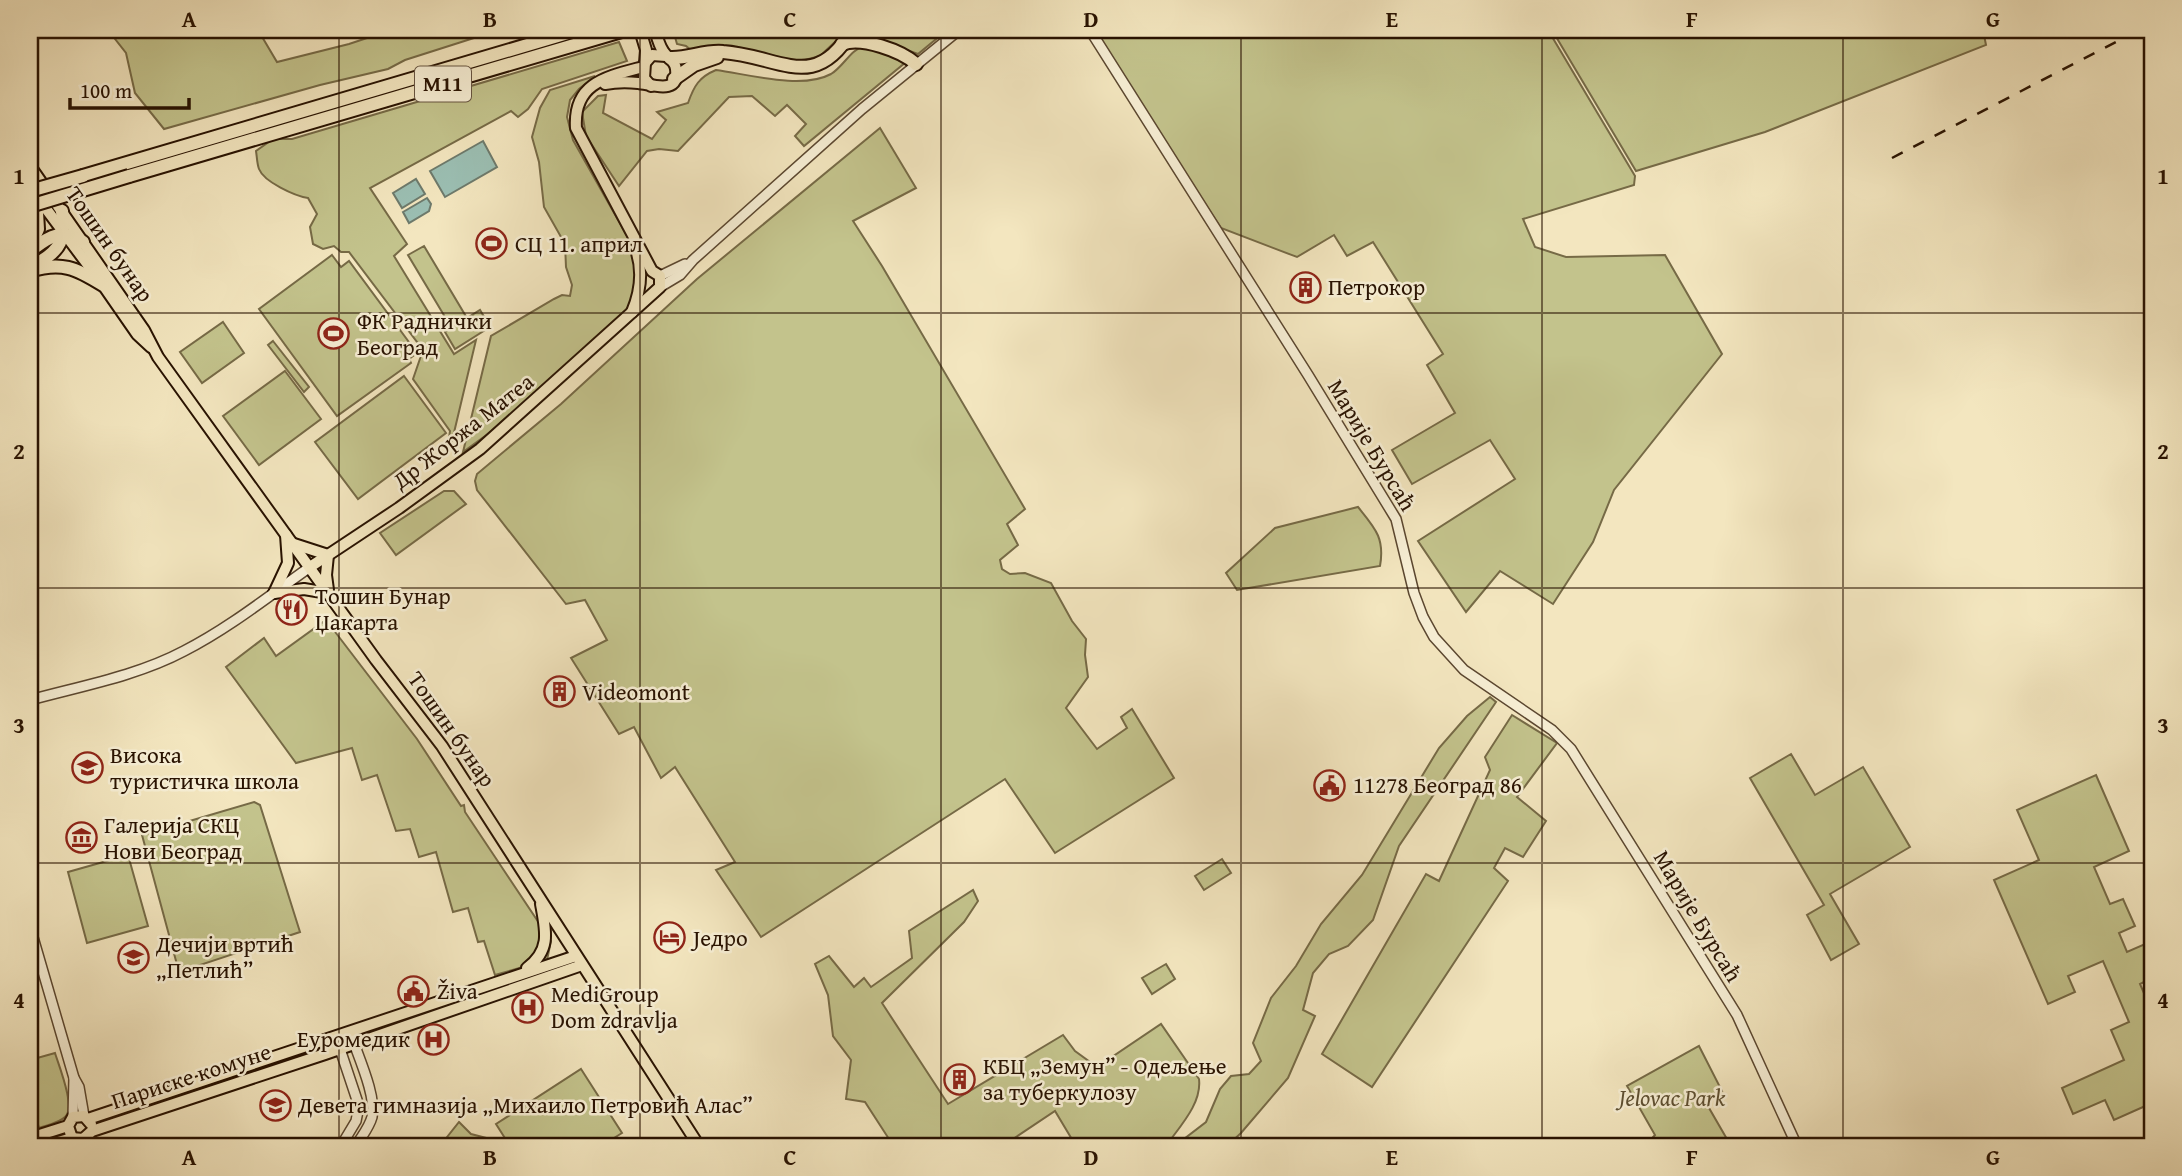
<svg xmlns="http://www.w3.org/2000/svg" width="2182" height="1176" font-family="'Gentium Book Plus',serif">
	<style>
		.green { fill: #c3c38c; stroke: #766a46; stroke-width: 2 }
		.water { fill: #9bbfb3; stroke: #6d7a6c; stroke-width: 2 }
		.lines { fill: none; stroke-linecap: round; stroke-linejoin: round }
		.minor-casing { stroke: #5b4730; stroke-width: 12 }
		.major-casing { stroke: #281201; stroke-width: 14 }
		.highway-casing { stroke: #281201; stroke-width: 16 }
		.minor { stroke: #f7efd5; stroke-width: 9 }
		.major { stroke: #f3e6bf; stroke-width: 10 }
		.highway { stroke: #f3e6bf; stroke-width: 12 }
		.rail { stroke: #281201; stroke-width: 2.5; stroke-dasharray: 12 12; stroke-linecap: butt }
		.highway-bridge-casing { stroke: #281201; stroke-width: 16; stroke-linecap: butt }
		.highway-bridge { stroke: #f3e6bf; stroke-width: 12 }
		.grid { fill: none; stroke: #281201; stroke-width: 2; stroke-opacity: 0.55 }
		.labels { text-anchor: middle; stroke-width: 5; stroke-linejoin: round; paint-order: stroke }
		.shield { fill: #f7efd5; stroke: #665441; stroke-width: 2 }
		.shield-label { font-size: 21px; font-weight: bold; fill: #281201 }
		.street-label { font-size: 23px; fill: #281201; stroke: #f7efd5 }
		.poi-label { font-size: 23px; fill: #281201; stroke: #f7efd5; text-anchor: start }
		.park-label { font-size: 23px; font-style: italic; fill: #5e5032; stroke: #f7efd5 }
		.neatline { fill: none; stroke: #281201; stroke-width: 2.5 }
		.grid-label { font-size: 23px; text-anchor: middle; font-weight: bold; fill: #281201 }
	</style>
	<rect width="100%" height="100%" fill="#f3e6bf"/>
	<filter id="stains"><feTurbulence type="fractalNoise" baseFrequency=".00286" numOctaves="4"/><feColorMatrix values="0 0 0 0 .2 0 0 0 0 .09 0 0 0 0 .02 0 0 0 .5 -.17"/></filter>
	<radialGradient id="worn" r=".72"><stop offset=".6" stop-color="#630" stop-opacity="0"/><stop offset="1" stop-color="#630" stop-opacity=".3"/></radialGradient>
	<!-- green -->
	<g class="green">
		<polygon points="108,30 258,30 277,62 349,44 391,30 499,30 405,60 388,69 320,85 164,129 135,93 126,53"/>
		<polygon points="673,30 837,30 837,40 820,56 797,62 692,51 686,46 677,44"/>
		<polygon points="866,30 947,30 918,54 865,35"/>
		<polygon points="1090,30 1548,30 1635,176 1634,185 1523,219 1535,247 1566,257 1665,255 1722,354 1614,490 1593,542 1553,604 1500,571 1466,612 1418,541 1515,479 1490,440 1412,484 1392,450 1455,413 1427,365 1443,354 1373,242 1347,256 1334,235 1297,257 1221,228"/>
		<polygon points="1552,30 1983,30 1986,45 1765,132 1636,171"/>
		<path d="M 619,42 L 627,61 L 542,89 L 528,109 L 518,117 L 511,111 L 370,188 L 407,244 L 394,256 L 454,354 L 476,340 L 452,441 L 449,438 L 450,431 L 413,379 L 423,350 L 349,252 L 341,252 L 334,246 L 323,249 L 313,244 L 310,227 L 317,214 L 308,198 C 295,196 264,182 259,169 C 257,164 257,157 256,151 L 273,139 L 292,139 Z"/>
		<path d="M 864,46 L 906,62 L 804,146 L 795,136 L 806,124 L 787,105 L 775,116 L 752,96 L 729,97 L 678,151 L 659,149 L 647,151 L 619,186 L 586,136 L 582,112 L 598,96 L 606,95 L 603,113 L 652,139 L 666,120 L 657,112 L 688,103 C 694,86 699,77 716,70 C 747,74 802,90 831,74 C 843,67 851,49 864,46 Z"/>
		<polygon points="595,76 579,89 570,100 567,117 573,140 635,250 638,264 630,309 496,428 463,452 491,336 554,299 562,295 570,296 572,285 566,267 565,244 544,207 539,162 532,137 540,108 550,90"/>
		<polygon points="880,128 916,188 853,221 882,266 1025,509 1007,524 1018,545 1000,560 1002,569 1010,574 1025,573 1051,583 1072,621 1086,639 1085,655 1088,677 1066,708 1097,749 1127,728 1121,717 1132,709 1174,778 1055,853 1005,779 761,937 716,870 735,862 675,767 661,778 634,727 619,734 571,658 607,640 585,600 566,604 477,490 475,481 477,474 561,404 697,279"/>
		<polygon points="424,246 467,318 480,310 490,327 455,349 445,332 451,327 408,255"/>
		<polygon points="332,255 341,267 349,261 417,353 409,359 411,363 337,416 259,309"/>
		<polygon points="223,322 244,353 202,383 180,352"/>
		<polygon points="273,341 309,387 304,392 268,345"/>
		<polygon points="285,371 321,419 259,465 223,416"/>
		<polygon points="404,376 446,433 358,499 315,442"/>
		<polygon points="444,491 454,491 466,504 396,555 380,533"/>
		<path d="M 1358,507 C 1375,528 1385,538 1380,566 L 1237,590 L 1226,573 L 1275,528 Z"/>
		<polygon points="326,620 417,739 461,806 464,805 465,812 551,941 547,960 495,975 484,941 478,942 468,908 453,912 436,852 419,857 410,829 396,831 377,775 362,780 352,748 296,763 226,667 264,638 276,656"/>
		<polygon points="1490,697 1496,702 1399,846 1373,920 1348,946 1329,954 1313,973 1303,1010 1315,1016 1288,1078 1241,1133 1227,1146 1180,1146 1184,1139 1206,1122 1220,1089 1231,1076 1249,1074 1261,1061 1253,1043 1271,998 1296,966 1321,924 1362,875 1439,748 1467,716"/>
		<polygon points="1512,715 1557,743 1517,797 1546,821 1523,857 1505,848 1494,868 1508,881 1372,1087 1322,1054 1426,874 1439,881 1490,770 1485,757"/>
		<polygon points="1791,754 1815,795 1863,767 1910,847 1830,894 1859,944 1831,960 1807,915 1824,905 1750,778"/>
		<polygon points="2096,775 2129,851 2094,867 2110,904 2123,899 2135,926 2119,933 2127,952 2152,941 2152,978 2140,984 2146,998 2152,995 2150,1049 2152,1103 2114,1120 2105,1100 2073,1114 2062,1088 2124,1060 2111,1030 2129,1022 2103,961 2068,976 2075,992 2048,1004 1994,880 2039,860 2017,810"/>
		<polygon points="254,802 260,805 300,932 179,972 142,835"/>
		<polygon points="128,855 148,926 87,943 68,872"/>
		<polygon points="1222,859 1231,873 1204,890 1195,876"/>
		<path d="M 973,890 L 978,901 L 964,922 L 882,1003 L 948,1104 L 1063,1035 L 1075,1051 L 1097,1067 L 1161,1024 L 1199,1079 C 1202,1104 1179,1127 1166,1146 L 1141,1146 L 1136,1140 L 1122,1146 L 1076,1146 L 1055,1111 L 1013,1139 L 1018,1146 L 890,1146 L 889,1139 L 865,1102 L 846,1099 L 851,1060 L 833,1036 L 828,995 L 815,964 L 829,956 L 854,987 L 864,978 L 871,987 L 912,958 L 909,931 Z"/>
		<polygon points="1166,964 1175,979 1152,994 1142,978"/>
		<polygon points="1699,1046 1722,1091 1705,1101 1731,1146 1645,1146 1655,1135 1627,1086"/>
		<path d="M 55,1053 C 59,1066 76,1108 65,1117 C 59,1123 47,1125 39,1128 L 30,1096 L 30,1060 Z"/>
		<polygon points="581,1069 622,1133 601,1146 510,1146 496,1124"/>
		<polygon points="459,1122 471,1134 487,1138 492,1146 440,1146"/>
	</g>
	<!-- water -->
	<g class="water">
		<polygon points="483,141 497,167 445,197 430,171"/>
		<polygon points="416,179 425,194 402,208 393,193"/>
		<polygon points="427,198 431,204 429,211 409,223 403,212"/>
	</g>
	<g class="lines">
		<defs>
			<g id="minor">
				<polyline points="1090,30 1308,375 1396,519 1414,593 1423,617 1434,637 1464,670 1552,730 1571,749 1737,1015 1797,1146"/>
				<polyline points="660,276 685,264"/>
				<polyline points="660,287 680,275 693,260 862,109 959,30"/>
				<path d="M 30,700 C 81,686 137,676 184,651 C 229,628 269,596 310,567"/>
				<polyline points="30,927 74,1078 79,1087 84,1116"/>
				<path d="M 350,1032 C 357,1054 377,1096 372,1117 C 369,1128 361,1137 356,1146"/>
				<polyline points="336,1037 359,1106 356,1121 341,1146"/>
				<polyline points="73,1117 74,1078"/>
			</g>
			<g id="major">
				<polyline points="640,30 646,50 645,63"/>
				<path d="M 605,84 C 616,82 627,82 638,83 C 651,84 680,96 676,69 C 675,60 667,58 663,51 C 659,45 657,37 655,30"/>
				<polyline points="651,86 644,78 645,63 652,55 666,56"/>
				<polyline points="30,166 144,330 158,357 376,660 442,746 699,1146"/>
				<polyline points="38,198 103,285 137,334 151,347"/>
				<path d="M 632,312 C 640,293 643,273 637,253"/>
				<polyline points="294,544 328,555"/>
				<polyline points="328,555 326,575 328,590"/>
				<path d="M 310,567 L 399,508 L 480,449 L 660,287 L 660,276 L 652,271 L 576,128 C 573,83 606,77 643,67"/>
				<polyline points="274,593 288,563 286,535"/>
				<polyline points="274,593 304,589 328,593"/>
				<path d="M 527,968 C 551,950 546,931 541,904"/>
				<polyline points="88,1119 576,956"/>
				<polyline points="30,1138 68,1126"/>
				<polyline points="72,1138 68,1126 73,1117 84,1116 91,1124"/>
				<polyline points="44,1146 72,1138 83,1139 92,1131 325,1054 582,965"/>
			</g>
			<g id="highway">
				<path d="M 842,44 C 861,36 902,51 916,64"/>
				<path d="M 670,58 C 688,59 705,50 723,52 C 780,56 815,94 852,30"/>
				<polyline points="674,79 694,65 717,57"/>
				<polyline points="83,176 578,30"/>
				<polyline points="129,176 625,30"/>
				<polyline points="30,247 38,229 36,196"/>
				<path d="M 30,251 C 51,236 59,228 83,242"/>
				<path d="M 36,264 C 62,250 65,239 62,211"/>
				<path d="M 30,271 C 61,261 76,268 103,285"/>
			</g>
		</defs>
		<!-- minor casing -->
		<use href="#minor" class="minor-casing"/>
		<!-- major casing -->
		<use href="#major" class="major-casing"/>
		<!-- highway casing -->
		<use href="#highway" class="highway-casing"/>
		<!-- minor -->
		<use href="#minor" class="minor"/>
		<!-- major -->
		<use href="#major" class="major"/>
		<!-- highway -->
		<use href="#highway" class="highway"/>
		<!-- rail -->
		<polyline class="rail" points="1892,158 2139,30"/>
		<defs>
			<g id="highway-bridge">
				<polyline points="30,191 83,176"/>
				<polyline points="30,206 129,176"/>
			</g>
		</defs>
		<!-- highway-bridge casing -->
		<use href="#highway-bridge" class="highway-bridge-casing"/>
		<!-- highway-bridge -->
		<use href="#highway-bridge" class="highway-bridge"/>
	</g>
	<!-- grid -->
	<path class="grid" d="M 339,30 L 339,1146M 640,30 L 640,1146M 941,30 L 941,1146M 1241,30 L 1241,1146M 1542,30 L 1542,1146M 1843,30 L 1843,1146M 30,313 L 2152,313M 30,588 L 2152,588M 30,863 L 2152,863"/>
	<!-- icons -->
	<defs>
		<symbol id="stadium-ring" viewBox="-11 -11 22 22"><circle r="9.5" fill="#f7efd5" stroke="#8f2418" stroke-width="1.5"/><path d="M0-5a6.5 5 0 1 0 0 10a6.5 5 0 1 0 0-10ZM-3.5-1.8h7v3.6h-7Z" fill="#8f2418"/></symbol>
		<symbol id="building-ring" viewBox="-11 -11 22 22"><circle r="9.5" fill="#f7efd5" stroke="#8f2418" stroke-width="1.5"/><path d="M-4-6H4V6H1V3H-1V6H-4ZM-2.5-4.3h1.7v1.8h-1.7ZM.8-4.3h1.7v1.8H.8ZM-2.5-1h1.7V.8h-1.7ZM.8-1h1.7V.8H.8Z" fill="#8f2418"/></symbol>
		<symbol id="restaurant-ring" viewBox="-11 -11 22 22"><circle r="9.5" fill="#f7efd5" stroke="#8f2418" stroke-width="1.5"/><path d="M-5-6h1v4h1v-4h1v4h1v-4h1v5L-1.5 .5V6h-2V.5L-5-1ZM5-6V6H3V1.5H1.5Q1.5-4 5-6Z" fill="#8f2418"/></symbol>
		<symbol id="university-ring" viewBox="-11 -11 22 22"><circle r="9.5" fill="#f7efd5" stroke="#8f2418" stroke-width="1.5"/><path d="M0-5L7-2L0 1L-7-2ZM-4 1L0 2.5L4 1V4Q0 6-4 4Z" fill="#8f2418"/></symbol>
		<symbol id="civic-ring" viewBox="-11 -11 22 22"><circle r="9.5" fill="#f7efd5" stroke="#8f2418" stroke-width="1.5"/><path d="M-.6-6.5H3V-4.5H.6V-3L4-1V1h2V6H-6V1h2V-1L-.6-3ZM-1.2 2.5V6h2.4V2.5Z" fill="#8f2418"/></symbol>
		<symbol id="museum-ring" viewBox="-11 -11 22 22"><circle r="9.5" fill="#f7efd5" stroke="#8f2418" stroke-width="1.5"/><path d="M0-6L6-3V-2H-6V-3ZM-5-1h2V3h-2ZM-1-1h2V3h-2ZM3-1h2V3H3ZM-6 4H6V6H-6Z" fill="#8f2418"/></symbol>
		<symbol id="hotel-ring" viewBox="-11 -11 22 22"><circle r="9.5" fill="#f7efd5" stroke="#8f2418" stroke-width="1.5"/><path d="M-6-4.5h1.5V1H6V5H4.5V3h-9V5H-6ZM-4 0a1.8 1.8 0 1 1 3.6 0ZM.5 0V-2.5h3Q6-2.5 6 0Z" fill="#8f2418"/></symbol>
		<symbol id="school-ring" viewBox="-11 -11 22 22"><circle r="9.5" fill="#f7efd5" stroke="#8f2418" stroke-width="1.5"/><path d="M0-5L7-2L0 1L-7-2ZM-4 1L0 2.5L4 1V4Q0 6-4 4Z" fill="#8f2418"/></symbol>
		<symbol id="hospital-ring" viewBox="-11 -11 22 22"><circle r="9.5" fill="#f7efd5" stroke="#8f2418" stroke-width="1.5"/><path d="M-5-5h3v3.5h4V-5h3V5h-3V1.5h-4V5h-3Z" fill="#8f2418"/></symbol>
	</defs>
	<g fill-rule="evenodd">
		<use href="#stadium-ring" x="474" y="226" width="35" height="35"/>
		<use href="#building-ring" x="1288" y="270" width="35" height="35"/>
		<use href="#stadium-ring" x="316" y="316" width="35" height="35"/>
		<use href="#restaurant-ring" x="274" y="592" width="35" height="35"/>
		<use href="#building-ring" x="542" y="674" width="35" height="35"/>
		<use href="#university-ring" x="70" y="750" width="35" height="35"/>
		<use href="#civic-ring" x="1312" y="768" width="35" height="35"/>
		<use href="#museum-ring" x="64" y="820" width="35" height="35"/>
		<use href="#hotel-ring" x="652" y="920" width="35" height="35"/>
		<use href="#school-ring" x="116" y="940" width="35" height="35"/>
		<use href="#civic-ring" x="396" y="974" width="35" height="35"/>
		<use href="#hospital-ring" x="510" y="990" width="35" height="35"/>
		<use href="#hospital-ring" x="416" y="1022" width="35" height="35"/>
		<use href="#building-ring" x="942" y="1062" width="35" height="35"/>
		<use href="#school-ring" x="258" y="1088" width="35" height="35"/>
	</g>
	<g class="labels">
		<!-- shield labels -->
		<rect class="shield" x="415" y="66.5" width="56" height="35" rx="5"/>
		<g class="shield-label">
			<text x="443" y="91">M11</text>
		</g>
		<!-- street labels -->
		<g class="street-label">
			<text transform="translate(110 244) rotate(55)" y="8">Тошин бунар</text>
			<text transform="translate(463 431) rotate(-38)" y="8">Др Жоржа Матеа</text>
			<text transform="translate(1372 445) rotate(59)" y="8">Марије Бурсаћ</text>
			<text transform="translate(452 729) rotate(55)" y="8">Тошин бунар</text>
			<text transform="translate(1698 916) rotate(59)" y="8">Марије Бурсаћ</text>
			<text transform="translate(191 1076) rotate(-18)" y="8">Париске комуне</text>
		</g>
		<!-- poi labels -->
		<g class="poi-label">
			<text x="515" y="252">СЦ 11. април</text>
			<text x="1328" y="295">Петрокор</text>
			<text x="357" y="329">ФК Раднички<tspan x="357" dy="26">Београд</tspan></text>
			<text x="315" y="604">Тошин Бунар<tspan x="315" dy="26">Џакарта</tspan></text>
			<text x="582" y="700">Videomont</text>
			<text x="110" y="763">Висока<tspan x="110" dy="26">туристичка школа</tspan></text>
			<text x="1353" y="793">11278 Београд 86</text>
			<text x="104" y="833">Галерија СКЦ<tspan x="104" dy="26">Нови Београд</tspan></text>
			<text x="693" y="946">Једро</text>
			<text x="156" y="952">Дечији вртић<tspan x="156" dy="26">„Петлић”</tspan></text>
			<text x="437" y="999">Živa</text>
			<text x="551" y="1002">MediGroup<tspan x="551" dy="26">Dom zdravlja</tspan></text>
			<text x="410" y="1047" text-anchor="end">Еуромедик</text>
			<text x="983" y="1074">КБЦ „Земун” - Одељење<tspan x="983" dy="26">за туберкулозу</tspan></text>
			<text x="298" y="1113">Девета гимназија „Михаило Петровић Алас”</text>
		</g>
		<!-- park labels -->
		<g class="park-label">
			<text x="1672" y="1106">Jelovac Park</text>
		</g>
	</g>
	<!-- margin -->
	<rect width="2182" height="1176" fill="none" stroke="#f3e6bf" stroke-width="77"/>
	<!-- scale -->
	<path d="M70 98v10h119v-10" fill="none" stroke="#281201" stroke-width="3.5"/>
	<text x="80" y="98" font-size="21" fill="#281201" stroke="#f7efd5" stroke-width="5" paint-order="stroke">100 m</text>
	<rect x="38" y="38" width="2106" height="1100" class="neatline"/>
	<g class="grid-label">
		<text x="189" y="27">A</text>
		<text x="490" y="27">B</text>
		<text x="790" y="27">C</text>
		<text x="1091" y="27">D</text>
		<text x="1392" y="27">E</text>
		<text x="1692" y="27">F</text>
		<text x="1993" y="27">G</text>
		<text x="19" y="184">1</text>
		<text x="2163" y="184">1</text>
		<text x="19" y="459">2</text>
		<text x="2163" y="459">2</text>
		<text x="19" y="733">3</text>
		<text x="2163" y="733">3</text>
		<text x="19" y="1008">4</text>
		<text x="2163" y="1008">4</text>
		<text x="189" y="1165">A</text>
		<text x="490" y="1165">B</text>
		<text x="790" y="1165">C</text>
		<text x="1091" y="1165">D</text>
		<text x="1392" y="1165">E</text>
		<text x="1692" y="1165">F</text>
		<text x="1993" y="1165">G</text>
	</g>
	<rect width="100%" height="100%" filter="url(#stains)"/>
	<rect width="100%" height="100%" fill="url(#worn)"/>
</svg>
